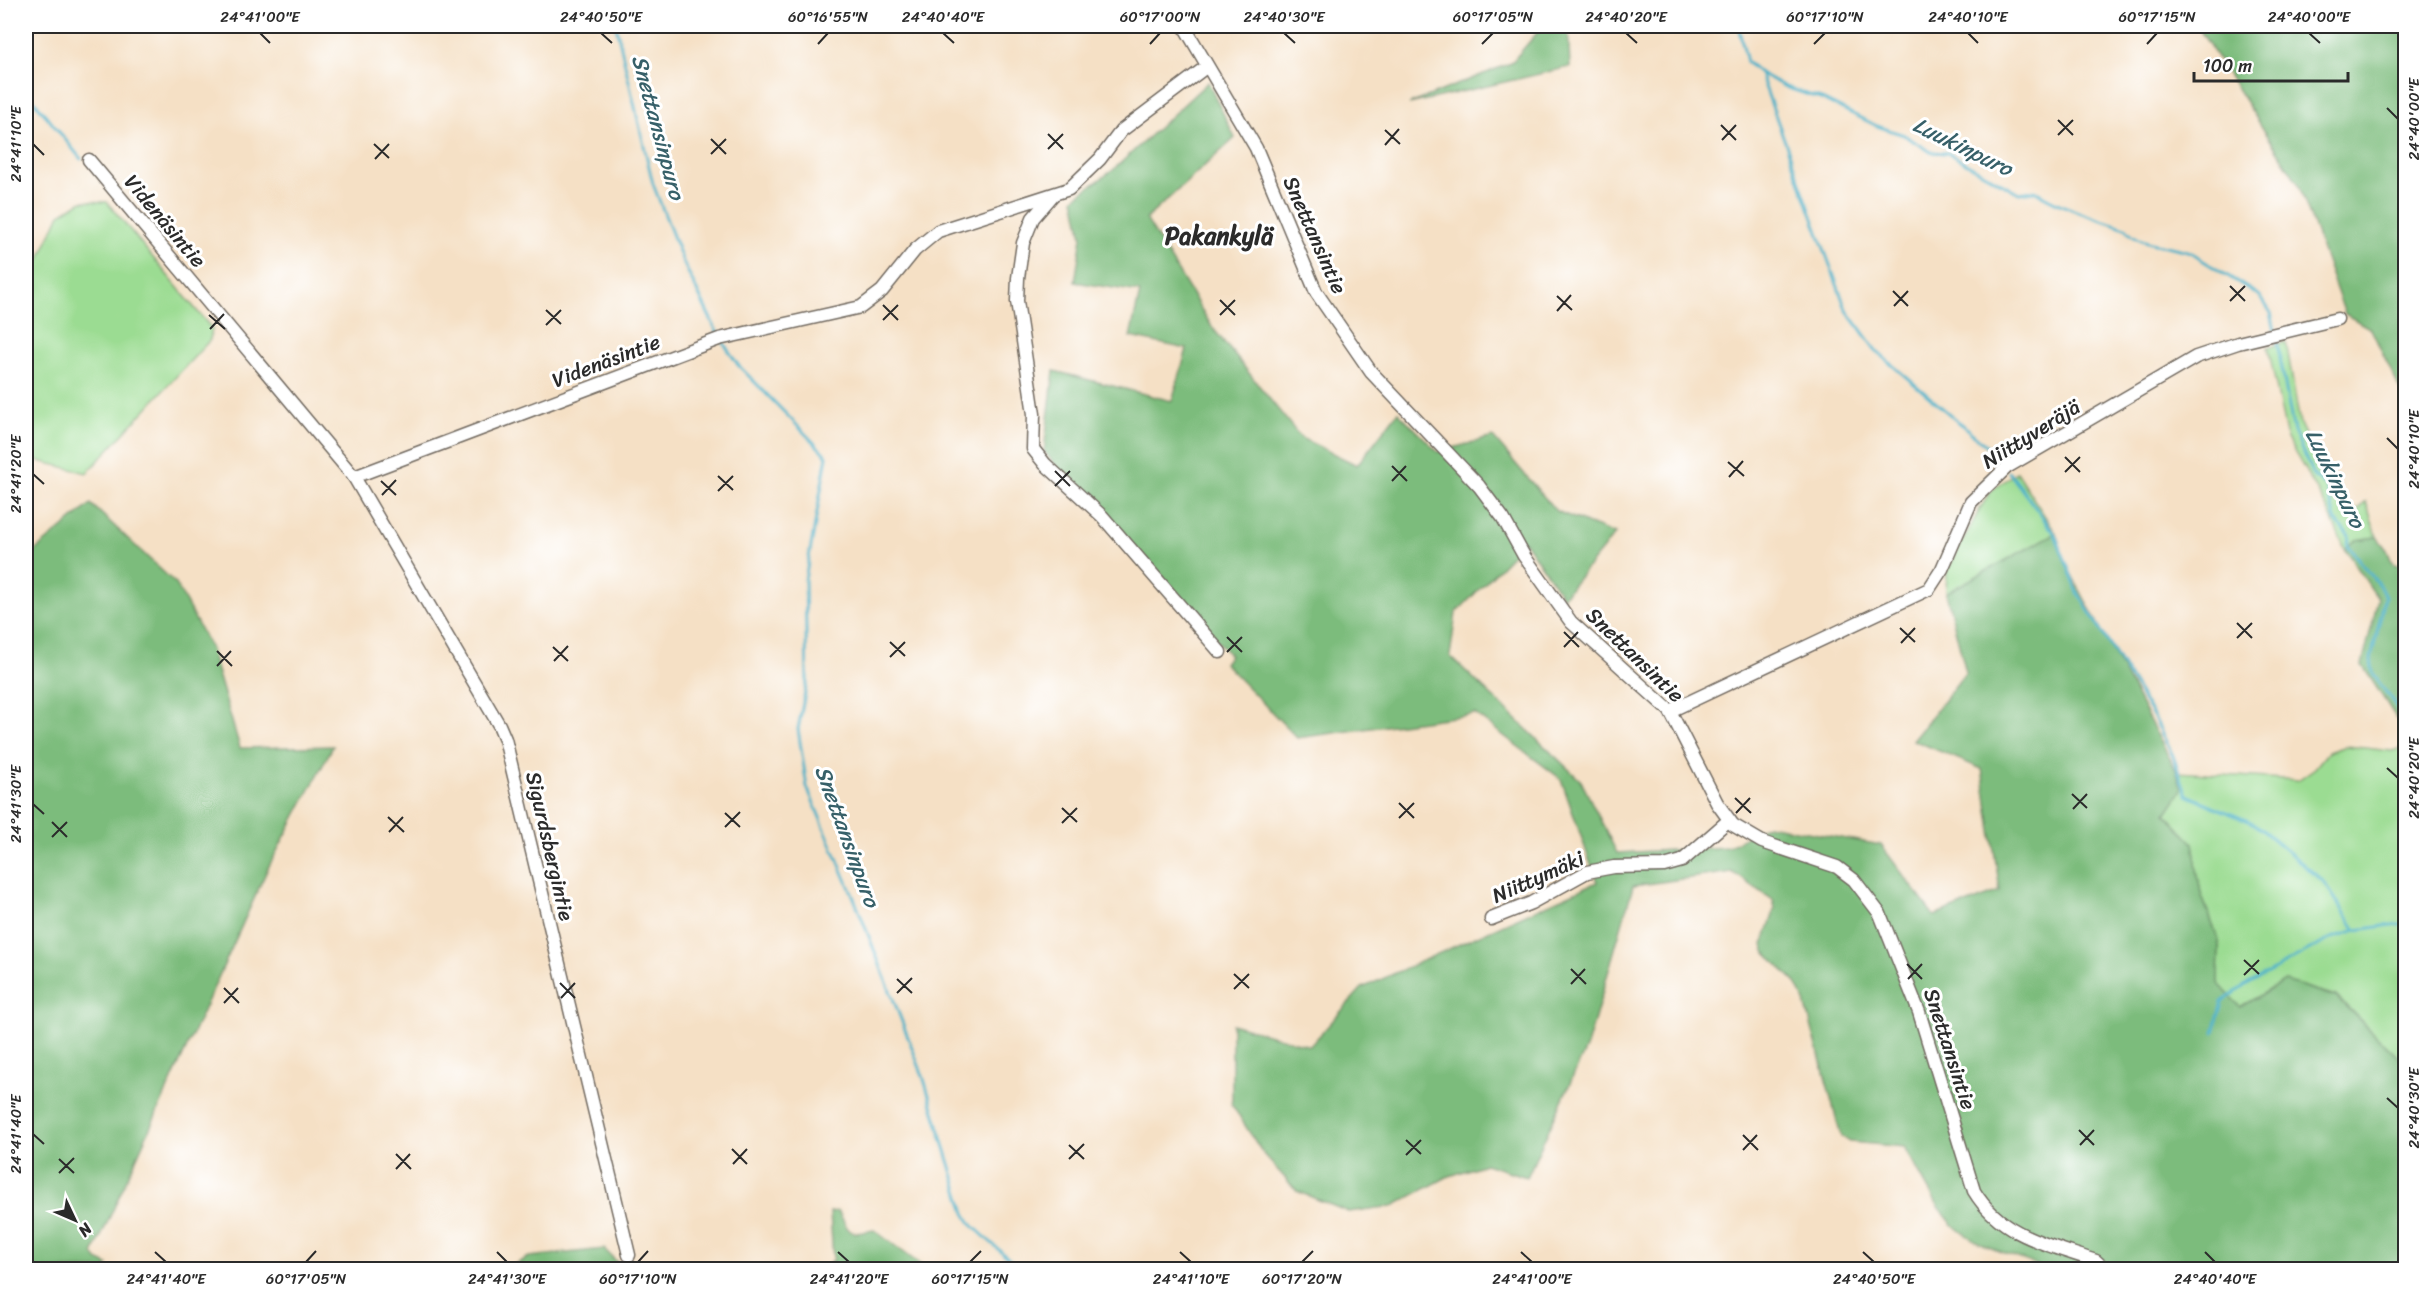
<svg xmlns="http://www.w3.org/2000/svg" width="2431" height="1295" font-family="Sriracha,sans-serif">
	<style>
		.green { fill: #9bdc92; stroke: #63845e; stroke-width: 1.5 }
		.forest { fill: #7cbc7c; stroke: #547454; stroke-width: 1.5 }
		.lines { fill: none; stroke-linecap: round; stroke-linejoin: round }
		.stream { stroke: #48b0c7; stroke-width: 3 }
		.minor-casing { stroke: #726a61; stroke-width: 15 }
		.minor { stroke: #fff; stroke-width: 12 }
		.ticks { fill: none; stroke: #2b2b2b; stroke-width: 2 }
		.labels { text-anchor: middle; stroke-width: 6; stroke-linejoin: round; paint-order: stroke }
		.street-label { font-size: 21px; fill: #2b2b2b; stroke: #fff }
		.water-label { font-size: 22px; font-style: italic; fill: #376069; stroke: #fff }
		.quarter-label { font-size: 24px; font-weight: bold; fill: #2b2b2b; stroke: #fff }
		.neatline { fill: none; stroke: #2b2b2b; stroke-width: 2 }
		.ticks-label { font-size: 15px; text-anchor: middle; fill: #2b2b2b }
	</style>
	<rect width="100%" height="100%" fill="#fff"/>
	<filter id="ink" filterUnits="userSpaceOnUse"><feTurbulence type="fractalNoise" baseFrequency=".0167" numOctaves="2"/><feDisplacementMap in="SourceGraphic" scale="12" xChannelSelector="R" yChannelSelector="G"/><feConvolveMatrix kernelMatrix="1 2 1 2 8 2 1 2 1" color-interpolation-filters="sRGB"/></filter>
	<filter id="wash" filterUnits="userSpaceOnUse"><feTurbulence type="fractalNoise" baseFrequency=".008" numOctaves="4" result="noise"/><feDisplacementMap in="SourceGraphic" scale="24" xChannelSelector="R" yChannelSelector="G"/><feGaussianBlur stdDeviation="1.35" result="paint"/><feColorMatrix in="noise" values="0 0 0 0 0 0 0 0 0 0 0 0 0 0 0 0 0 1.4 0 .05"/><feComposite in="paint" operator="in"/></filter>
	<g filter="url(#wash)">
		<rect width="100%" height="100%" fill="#f5e0c5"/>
		<!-- green -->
		<g class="green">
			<polygon points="82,201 107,202 212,329 210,340 87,473 26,458 26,289 60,214"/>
			<polygon points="2286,342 2300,424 2320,467 2331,479 2342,506 2351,512 2359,509 2366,502 2377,537 2356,540 2345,549 2327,508 2287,439 2268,347"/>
			<polygon points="2016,472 2056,533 1946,593 1947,571 1981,507 1991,491"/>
			<polygon points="2346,746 2392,751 2405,747 2405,1064 2336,996 2285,981 2240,1007 2218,983 2219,941 2201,894 2193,843 2166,814 2181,790 2177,772 2298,780 2315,768 2328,752"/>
		</g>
		<!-- forest -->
		<g class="forest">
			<polygon points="1543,26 1568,26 1570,67 1409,104 1511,63"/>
			<polygon points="2197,26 2405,26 2405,400 2371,329 2345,314 2298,183"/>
			<path d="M 1208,82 L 1235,138 L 1146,219 L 1212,327 L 1301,438 L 1357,465 L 1398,412 L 1438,452 L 1493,437 L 1556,511 L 1615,534 L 1563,597 L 1525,542 L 1456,613 L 1450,656 L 1581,781 L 1617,853 L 1728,847 L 1767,825 L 1881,845 L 1934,916 L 2000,891 L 1982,769 L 1913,740 L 1966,672 L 1946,593 L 2056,533 L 2065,562 L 2177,772 L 2182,790 L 2166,814 L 2193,843 L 2201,894 L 2219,941 L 2218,983 L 2240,1007 L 2285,981 L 2336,997 L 2405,1064 L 2405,1269 L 2036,1269 L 2036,1265 C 2011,1255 1981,1247 1959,1230 C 1938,1213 1919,1171 1905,1147 L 1850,1142 L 1841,1136 L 1805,1002 L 1796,983 L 1766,953 L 1763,945 L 1775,909 L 1773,900 L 1732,872 L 1633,886 L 1587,1046 L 1527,1177 L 1485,1164 L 1447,1177 L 1393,1206 L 1348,1212 L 1297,1191 L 1264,1155 L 1232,1105 L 1232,1024 L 1310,1046 L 1362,988 L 1597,882 L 1561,779 L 1475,714 L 1297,738 L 1224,663 L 1230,655 L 1122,535 L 1064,476 L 1044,451 L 1054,371 L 1172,401 L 1187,349 L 1130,337 L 1140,292 L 1075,282 L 1082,237 L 1074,198 L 1113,170 Z"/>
			<polygon points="91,504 176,584 210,647 240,748 333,746 268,868 93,1254 97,1260 108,1265 106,1269 26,1269 26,558"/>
			<polygon points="2377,537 2387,550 2393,564 2405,566 2406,689 2399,722 2362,665 2378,599 2345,549 2356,540"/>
			<path d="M 838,1211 C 851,1233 846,1236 874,1230 L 926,1269 L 826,1269 L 833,1259 L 830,1212 Z"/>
			<polygon points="604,1249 624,1269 506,1269 529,1257"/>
		</g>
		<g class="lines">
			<!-- stream -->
			<g class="stream">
				<polyline points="616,26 653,184 683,262 718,334"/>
				<path d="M 1738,26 L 1747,62 L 1760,73 L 1785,87 L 1824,100 L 1877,126 L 1904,135 L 1931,152 L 1948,153 L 2019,193 L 2035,191 C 2062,208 2095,218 2126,228 C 2141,251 2184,241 2202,260 L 2260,296 L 2271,313 L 2275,331"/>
				<polyline points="1760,73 1846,309 1877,352 1989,448 2003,464"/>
				<polyline points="26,91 81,159"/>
				<polyline points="2276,337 2294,432 2313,475 2327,487 2335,520 2349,536 2348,546 2379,585 2385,597 2371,659 2373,674 2406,720"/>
				<polyline points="723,342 738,365 827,456 805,580 807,682 798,729 807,787 854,898 923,1076 965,1213 972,1225 1021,1270"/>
				<polyline points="2009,472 2055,534 2078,593 2155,719 2173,756 2187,795 2255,824 2324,882 2356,930"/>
				<polyline points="2214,1032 2222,1002 2247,984 2332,938 2356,930 2406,923"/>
			</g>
		</g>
	</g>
	<g filter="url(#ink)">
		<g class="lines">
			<defs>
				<g id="minor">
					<path d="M 1184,26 L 1256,148 L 1316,292 L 1371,372 L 1479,486 L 1503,518 L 1524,556 L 1571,622 L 1670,711 L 1717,803 L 1733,825 L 1762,842 L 1837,867 L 1854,880 L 1880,914 L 1919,1012 L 1974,1191 C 2001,1236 2049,1245 2096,1261 L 2106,1270"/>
					<polyline points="89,160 354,477 719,339 861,307 882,291 915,250 938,231 1069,189 1100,159 1121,131 1206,67"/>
					<polyline points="1052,196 1033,218 1023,243 1018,278 1017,301 1034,414 1033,449 1045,464 1102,516 1220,652"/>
					<polyline points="354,477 499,725 505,739 629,1255"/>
					<polyline points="1670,711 1929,589 1942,569 1971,502 2007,467 2196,357 2238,343 2337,319"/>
					<polyline points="1491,919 1531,903 1587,872 1614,867 1664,866 1682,861 1729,820"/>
				</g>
			</defs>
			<!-- minor casing -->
			<use href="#minor" class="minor-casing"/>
			<!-- minor -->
			<use href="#minor" class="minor"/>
		</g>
	</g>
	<!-- ticks -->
	<path class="ticks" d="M 260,33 L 270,43M 601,33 L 612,43M 943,33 L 954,43M 1284,33 L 1295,43M 1626,33 L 1637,43M 1968,33 L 1978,43M 2309,33 L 2320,43M 818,44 L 828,33M 1150,44 L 1160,33M 1482,44 L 1493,33M 1814,44 L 1825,33M 2147,44 L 2157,33M 2387,108 L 2398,119M 2058,120 L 2073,135M 1721,125 L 1736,140M 1385,130 L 1400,144M 1048,134 L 1063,149M 2058,135 L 2073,120M 711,139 L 726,154M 1722,140 L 1736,125M 33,144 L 44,155M 374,144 L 389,158M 1385,145 L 1399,129M 1048,149 L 1063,134M 711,154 L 726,139M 375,159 L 389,144M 2230,286 L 2245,301M 1893,291 L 1908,306M 1557,296 L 1572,310M 1220,300 L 1235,315M 2230,301 L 2245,286M 883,305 L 898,320M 1894,306 L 1908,291M 546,310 L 561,324M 1557,311 L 1571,295M 209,315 L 225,329M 1220,315 L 1235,300M 883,320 L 898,305M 546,325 L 561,310M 210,329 L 224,314M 2387,438 L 2398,449M 2065,457 L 2080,472M 1728,462 L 1744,476M 1392,466 L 1407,481M 1055,471 L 1070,486M 2065,472 L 2080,457M 33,474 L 44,484M 718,476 L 733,490M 1729,477 L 1743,461M 381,481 L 396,495M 1392,481 L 1406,466M 1055,486 L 1070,471M 718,491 L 733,476M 382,495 L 396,480M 2237,623 L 2252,638M 1900,628 L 1915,642M 1564,632 L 1579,647M 1227,637 L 1242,652M 2237,638 L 2252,623M 890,642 L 905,656M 1901,643 L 1915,628M 553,647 L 568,661M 1564,647 L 1578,632M 217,651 L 232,666M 1227,652 L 1242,637M 890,657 L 905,642M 554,661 L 568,646M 217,666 L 231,651M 2387,768 L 2398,778M 2072,794 L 2087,808M 1735,798 L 1751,813M 1399,803 L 1414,818M 33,804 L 44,814M 1062,808 L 1077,822M 2073,809 L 2087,794M 725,813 L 740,827M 1736,813 L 1750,798M 388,817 L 404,832M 1399,818 L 1414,803M 52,822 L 67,837M 1062,823 L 1077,808M 725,827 L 740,812M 389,832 L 403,817M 52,837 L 67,822M 2244,960 L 2259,974M 1907,964 L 1922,979M 1571,969 L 1586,984M 1234,974 L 1249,988M 2244,975 L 2259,960M 897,979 L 912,993M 1908,979 L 1922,964M 560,983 L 575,998M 1571,984 L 1585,969M 224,988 L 239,1003M 1234,989 L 1249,974M 897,993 L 912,978M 561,998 L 575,983M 224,1003 L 238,988M 2387,1098 L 2398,1108M 2079,1130 L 2094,1145M 33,1134 L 44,1144M 1743,1135 L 1758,1150M 1406,1140 L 1421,1154M 1069,1145 L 1084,1159M 2080,1145 L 2094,1130M 732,1149 L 747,1164M 1743,1150 L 1757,1135M 396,1154 L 411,1169M 1406,1155 L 1421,1140M 59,1159 L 74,1173M 1069,1159 L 1084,1144M 733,1164 L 747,1149M 396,1169 L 410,1154M 59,1173 L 74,1158M 155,1252 L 166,1262M 497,1252 L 507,1262M 838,1252 L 849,1262M 1180,1252 L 1191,1262M 1521,1252 L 1532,1262M 1863,1252 L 1874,1262M 2205,1252 L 2215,1262M 306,1262 L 316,1251M 638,1262 L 648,1251M 970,1262 L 981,1251M 1302,1262 L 1313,1251"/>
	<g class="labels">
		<!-- street labels -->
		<g class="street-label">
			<text transform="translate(165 221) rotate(50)" y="7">Videnäsintie</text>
			<text transform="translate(1315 235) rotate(66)" y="7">Snettansintie</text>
			<text transform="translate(606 361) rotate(-21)" y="7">Videnäsintie</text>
			<text transform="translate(2031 434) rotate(-32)" y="7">Niittyveräjä</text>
			<text transform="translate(1635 655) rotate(44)" y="7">Snettansintie</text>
			<text transform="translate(550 846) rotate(77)" y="7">Sigurdsbergintie</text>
			<text transform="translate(1538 877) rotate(-24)" y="7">Niittymäki</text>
			<text transform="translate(1950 1049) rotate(72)" y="7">Snettansintie</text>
		</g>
		<!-- water labels -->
		<g class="water-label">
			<text transform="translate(659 127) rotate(75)" y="8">Snettansinpuro</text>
			<text transform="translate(1963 146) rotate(26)" y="8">Luukinpuro</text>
			<text transform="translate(2336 478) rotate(64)" y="8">Luukinpuro</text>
			<text transform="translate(848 836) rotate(70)" y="8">Snettansinpuro</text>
		</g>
		<!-- quarter labels -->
		<g class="quarter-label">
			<text x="1219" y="244">Pakankylä</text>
		</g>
	</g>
	<!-- margin -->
	<rect width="2431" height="1295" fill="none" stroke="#fff" stroke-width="66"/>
	<!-- north arrow -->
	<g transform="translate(75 1220) rotate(134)" stroke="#ffffff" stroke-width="4.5" paint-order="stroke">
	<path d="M0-4.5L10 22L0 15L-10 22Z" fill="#2b2b2b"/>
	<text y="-9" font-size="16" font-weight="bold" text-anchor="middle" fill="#2b2b2b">N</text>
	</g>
	<!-- scale -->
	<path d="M2194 72v9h154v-9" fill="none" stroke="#2b2b2b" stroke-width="3"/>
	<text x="2203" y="72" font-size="18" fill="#2b2b2b" stroke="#ffffff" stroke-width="4.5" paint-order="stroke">100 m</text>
	<rect x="33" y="33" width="2365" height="1229" class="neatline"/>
	<g class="ticks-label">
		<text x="260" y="22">24°41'00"E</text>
		<text x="601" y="22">24°40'50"E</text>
		<text x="828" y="22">60°16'55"N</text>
		<text x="943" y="22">24°40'40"E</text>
		<text x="1160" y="22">60°17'00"N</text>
		<text x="1284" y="22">24°40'30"E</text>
		<text x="1493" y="22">60°17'05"N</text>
		<text x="1626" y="22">24°40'20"E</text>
		<text x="1825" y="22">60°17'10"N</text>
		<text x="1968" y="22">24°40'10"E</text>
		<text x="2157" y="22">60°17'15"N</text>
		<text x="2309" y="22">24°40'00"E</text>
		<text transform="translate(2414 119) rotate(-90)" y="5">24°40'00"E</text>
		<text transform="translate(16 144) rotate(-90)" y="5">24°41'10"E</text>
		<text transform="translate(2414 449) rotate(-90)" y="5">24°40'10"E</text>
		<text transform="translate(16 474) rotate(-90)" y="5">24°41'20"E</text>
		<text transform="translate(2414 778) rotate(-90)" y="5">24°40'20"E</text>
		<text transform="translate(16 804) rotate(-90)" y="5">24°41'30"E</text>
		<text transform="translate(2414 1108) rotate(-90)" y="5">24°40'30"E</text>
		<text transform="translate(16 1134) rotate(-90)" y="5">24°41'40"E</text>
		<text x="166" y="1284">24°41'40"E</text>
		<text x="306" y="1284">60°17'05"N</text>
		<text x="507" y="1284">24°41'30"E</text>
		<text x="638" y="1284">60°17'10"N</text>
		<text x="849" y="1284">24°41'20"E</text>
		<text x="970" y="1284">60°17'15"N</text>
		<text x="1191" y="1284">24°41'10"E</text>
		<text x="1302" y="1284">60°17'20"N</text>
		<text x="1532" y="1284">24°41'00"E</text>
		<text x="1874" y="1284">24°40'50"E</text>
		<text x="2215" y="1284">24°40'40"E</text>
	</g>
</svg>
